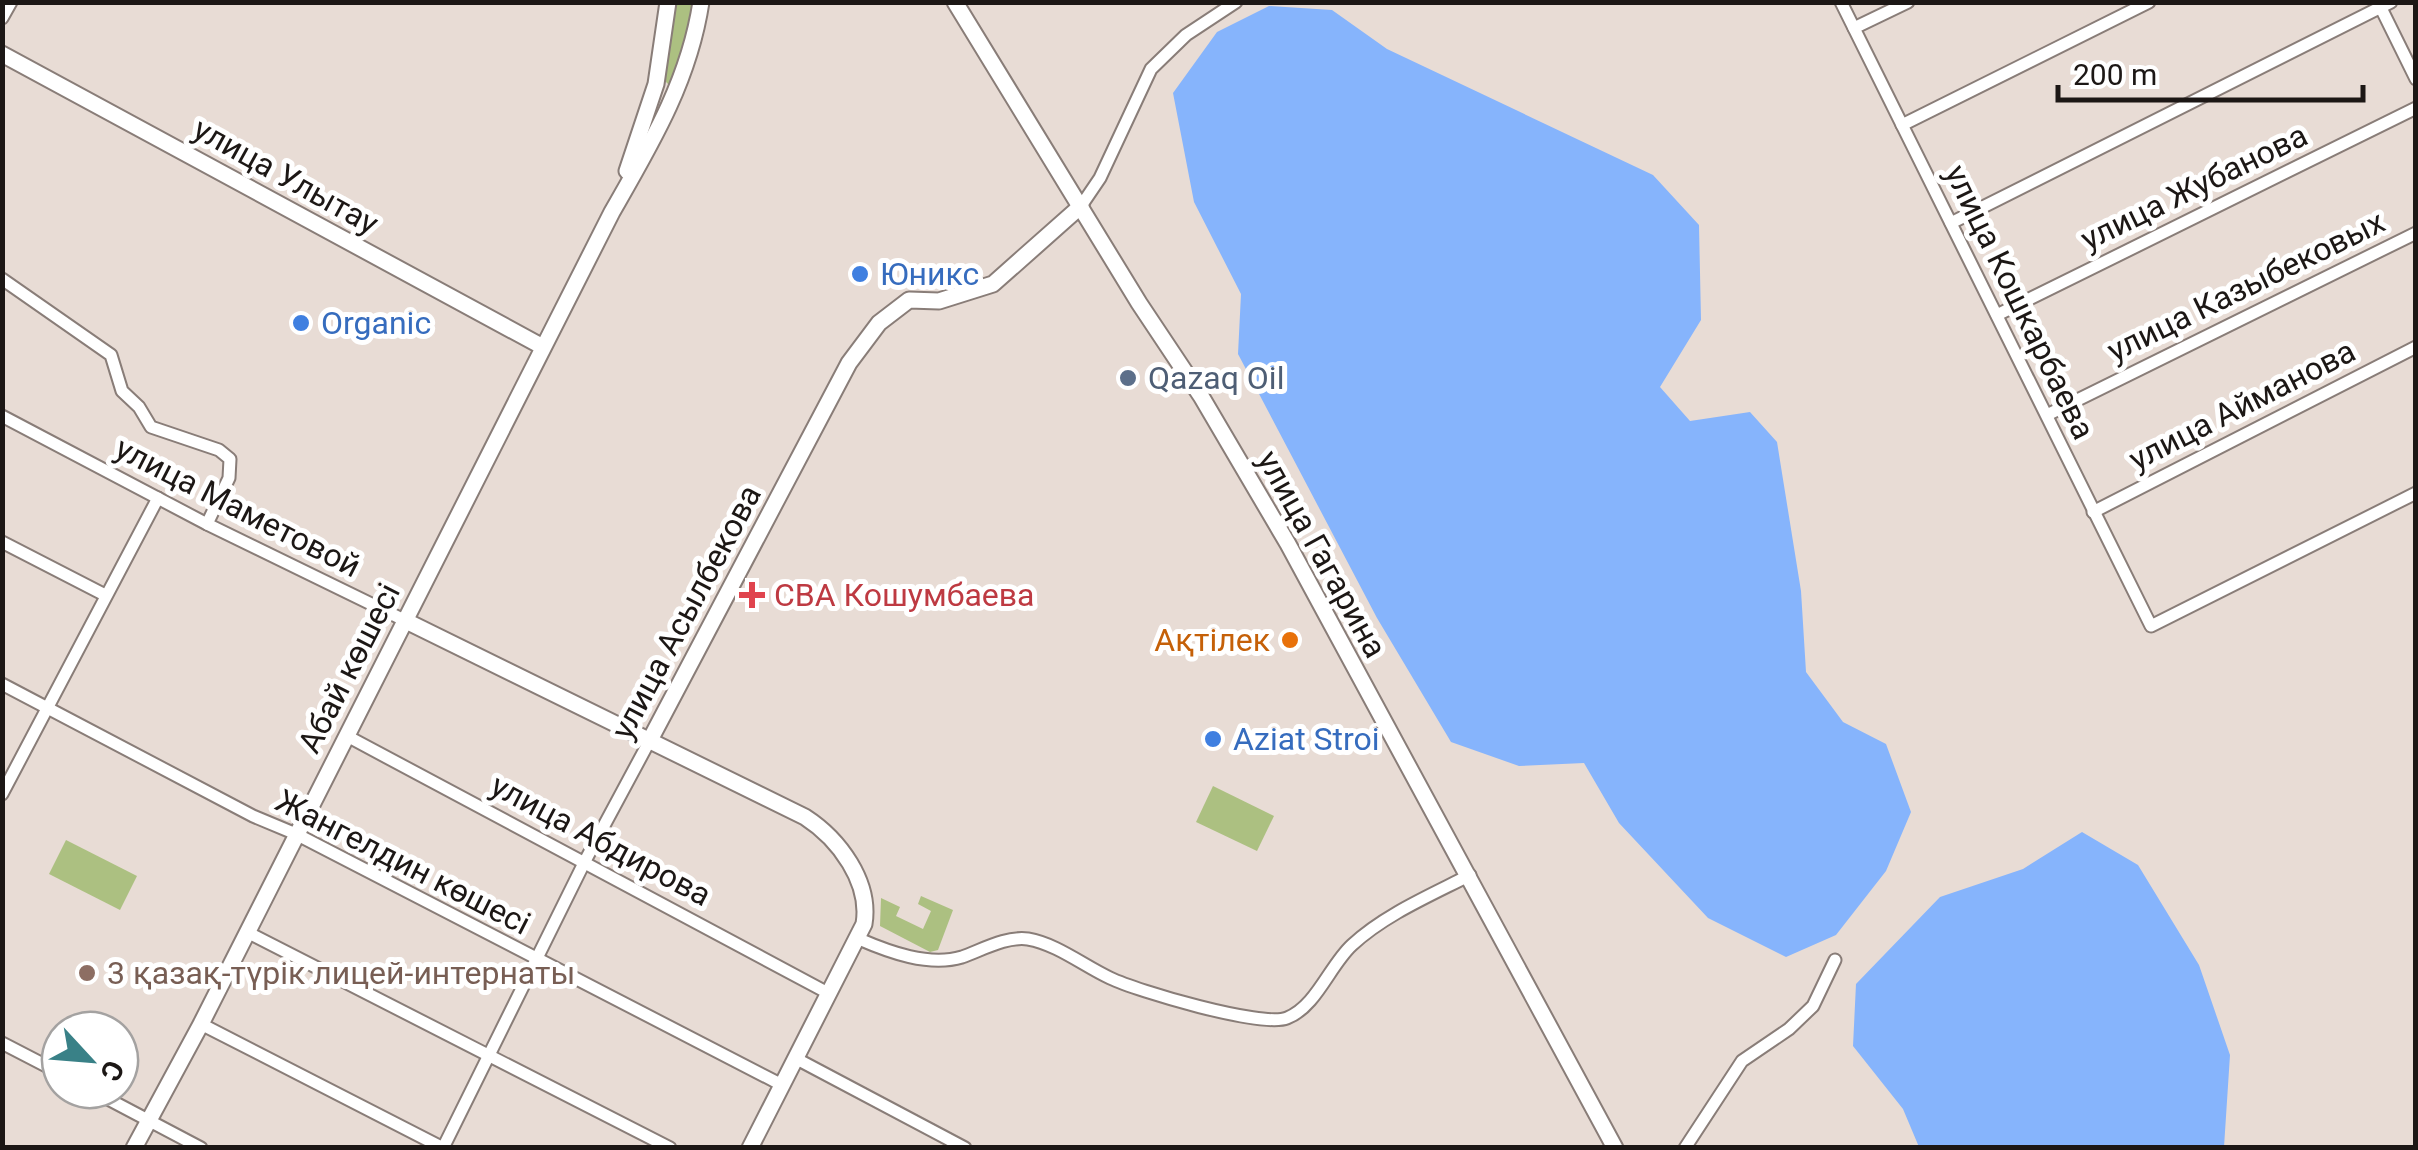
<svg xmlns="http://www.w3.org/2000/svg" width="2418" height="1150" font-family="Roboto,sans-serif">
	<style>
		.green { fill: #acc081 }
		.water { fill: #86b4fc }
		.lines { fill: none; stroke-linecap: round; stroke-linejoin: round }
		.street-casing { stroke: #897d78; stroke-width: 15 }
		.secondary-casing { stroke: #897d78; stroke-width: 19 }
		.street { stroke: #fff; stroke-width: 11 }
		.secondary { stroke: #fff; stroke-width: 15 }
		.shop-dot { fill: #3f7fe0; stroke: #fff; stroke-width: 4 }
		.service-dot { fill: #5c6f8a; stroke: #fff; stroke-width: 4 }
		.health-dot { fill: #e0444e; stroke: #fff; stroke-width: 4 }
		.food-dot { fill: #e8710a; stroke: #fff; stroke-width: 4 }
		.education-dot { fill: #8d6e63; stroke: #fff; stroke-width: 4 }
		.labels { text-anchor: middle; stroke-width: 10; stroke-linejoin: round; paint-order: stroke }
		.street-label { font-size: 32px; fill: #1c1715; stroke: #fff }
		.shop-label { font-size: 32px; fill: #366cbe; stroke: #fff; text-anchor: start }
		.service-label { font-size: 32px; fill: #4e5e75; stroke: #fff; text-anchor: start }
		.health-label { font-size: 32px; fill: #be3a42; stroke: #fff; text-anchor: start }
		.food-label { font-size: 32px; fill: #c56008; stroke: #fff; text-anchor: end }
		.education-label { font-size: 32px; fill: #785e54; stroke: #fff; text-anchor: start }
	</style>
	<rect width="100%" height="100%" fill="#e8dcd5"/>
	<!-- green -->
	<g class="green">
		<polygon points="675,3 693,3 686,50 672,84 668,84 665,81"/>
		<polygon points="1213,786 1274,816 1257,851 1196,822"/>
		<polygon points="66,840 137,876 120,910 49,874"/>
		<polygon points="921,896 953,910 938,950 930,952 880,926 881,898 900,907 896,916 923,929 931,911 918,904"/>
	</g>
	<!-- water -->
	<g class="water">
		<polygon points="1269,6 1332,10 1387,49 1653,175 1699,225 1701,320 1660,387 1690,421 1750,412 1777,442 1801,591 1806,672 1843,722 1886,744 1911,812 1886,871 1836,935 1786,957 1708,918 1619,823 1584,763 1519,766 1451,742 1377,618 1238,354 1241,294 1194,202 1173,93 1217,32"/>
		<polygon points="2082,832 2138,865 2199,965 2230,1055 2224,1147 1919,1147 1903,1109 1853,1046 1856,984 1940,897 2023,869"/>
	</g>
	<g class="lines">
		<defs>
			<g id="street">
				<polyline points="1841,2 2151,626 2416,493"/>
				<polyline points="2378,2 2416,79"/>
				<polyline points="2,18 11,2"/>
				<polyline points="1854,28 1908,2"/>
				<polyline points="1902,125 2149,2"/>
				<polyline points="1081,206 1100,178 1151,69 1186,35 1236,2"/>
				<polyline points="1951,223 2391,2"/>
				<polyline points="2,279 111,355 122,391 139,407 151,427 219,450 230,459 229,478 207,524"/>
				<polyline points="1997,315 2416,108"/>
				<polyline points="2047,415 2416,233"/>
				<polyline points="2,416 207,524 404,620"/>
				<polyline points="2093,512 2416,347"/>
				<polyline points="2,542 105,595"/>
				<polyline points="2,684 253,816 296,834 782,1085"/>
				<polyline points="347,736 828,993"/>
				<polyline points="2,794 158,498"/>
				<polyline points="247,932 670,1148"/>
				<path d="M 859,939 C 889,952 929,967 962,957 C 982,950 1006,936 1028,939 C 1057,944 1084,966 1110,978 C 1137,991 1262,1028 1287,1018 C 1316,1007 1330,965 1352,945 C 1384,915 1431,895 1470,875"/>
				<polyline points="201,1024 443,1148"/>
				<polyline points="2,1043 60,1073"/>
				<polyline points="795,1058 965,1148"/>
				<polyline points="91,1090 201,1148"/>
				<polyline points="443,1148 585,861 650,740"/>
				<polyline points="1685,1148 1742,1061 1789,1029 1813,1006 1835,960"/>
			</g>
			<g id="secondary">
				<polyline points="955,2 1139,303 1201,396 1288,544 1615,1148"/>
				<polyline points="2,54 543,347"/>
				<polyline points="627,171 656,84 668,2"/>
				<path d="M 404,620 L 805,817 C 839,839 871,882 864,924 L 750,1148"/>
				<polyline points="650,740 849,363 879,323 909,300 939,301 993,284 1081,206"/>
				<path d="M 134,1148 L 201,1024 L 612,212 C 651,144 689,81 701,2"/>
			</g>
		</defs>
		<!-- street casing -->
		<use href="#street" class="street-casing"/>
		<!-- secondary casing -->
		<use href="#secondary" class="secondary-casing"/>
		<!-- street -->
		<use href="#street" class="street"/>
		<!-- secondary -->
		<use href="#secondary" class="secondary"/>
	</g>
	<!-- markers -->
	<g class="shop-dot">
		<circle cx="860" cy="274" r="10"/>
		<circle cx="301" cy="323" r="10"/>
		<circle cx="1213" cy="739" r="10"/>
	</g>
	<circle class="service-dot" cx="1128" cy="378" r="10"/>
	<path class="health-dot" d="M747 580h10v10h10v10h-10v10h-10v-10h-10v-10h10z"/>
	<circle class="food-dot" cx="1290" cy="640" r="10"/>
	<circle class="education-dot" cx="87" cy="973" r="10"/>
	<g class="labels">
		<!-- street labels -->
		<g class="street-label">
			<text transform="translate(286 176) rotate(29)" y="11">улица Улытау</text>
			<text transform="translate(2194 187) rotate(-26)" y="11">улица Жубанова</text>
			<text transform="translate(2246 286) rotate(-26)" y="11">улица Казыбековых</text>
			<text transform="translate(2020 302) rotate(64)" y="11">улица Кошкарбаева</text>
			<text transform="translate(2242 405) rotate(-27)" y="11">улица Айманова</text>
			<text transform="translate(238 507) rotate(27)" y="11">улица Маметовой</text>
			<text transform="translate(1322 554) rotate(61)" y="11">улица Гагарина</text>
			<text transform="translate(686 612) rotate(-62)" y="11">улица Асылбекова</text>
			<text transform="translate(349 668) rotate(-63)" y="11">Абай көшесі</text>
			<text transform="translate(601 840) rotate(28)" y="11">улица Абдирова</text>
			<text transform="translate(403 862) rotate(27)" y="11">Жангелдин көшесі</text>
		</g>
		<!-- shop labels -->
		<g class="shop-label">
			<text x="880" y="285">Юникс</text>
			<text x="321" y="334">Organic</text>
			<text x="1233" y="750">Aziat Stroi</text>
		</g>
		<!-- service labels -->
		<g class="service-label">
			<text x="1148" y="389">Qazaq Oil</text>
		</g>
		<!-- health labels -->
		<g class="health-label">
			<text x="774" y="606">СВА Кошумбаева</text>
		</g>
		<!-- food labels -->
		<g class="food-label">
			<text x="1270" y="651">Ақтілек</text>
		</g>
		<!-- education labels -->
		<g class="education-label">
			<text x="107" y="984">3 қазақ-түрік лицей-интернаты</text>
		</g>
	</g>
	<!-- border -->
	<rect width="2418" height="1150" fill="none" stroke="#1c1715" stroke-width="10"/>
	<!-- north arrow -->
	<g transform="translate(90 1060) rotate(116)"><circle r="48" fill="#ffffff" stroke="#a4a2a1" stroke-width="2.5"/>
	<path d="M0-8L18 38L0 25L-18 38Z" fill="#398187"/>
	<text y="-15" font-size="28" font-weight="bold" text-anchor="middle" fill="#1c1715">С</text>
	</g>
	<!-- scale -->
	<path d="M2058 85v15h305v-15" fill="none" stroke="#1c1715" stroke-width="5"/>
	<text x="2073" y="85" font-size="30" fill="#1c1715" stroke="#ffffff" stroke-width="8" paint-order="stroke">200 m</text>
</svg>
